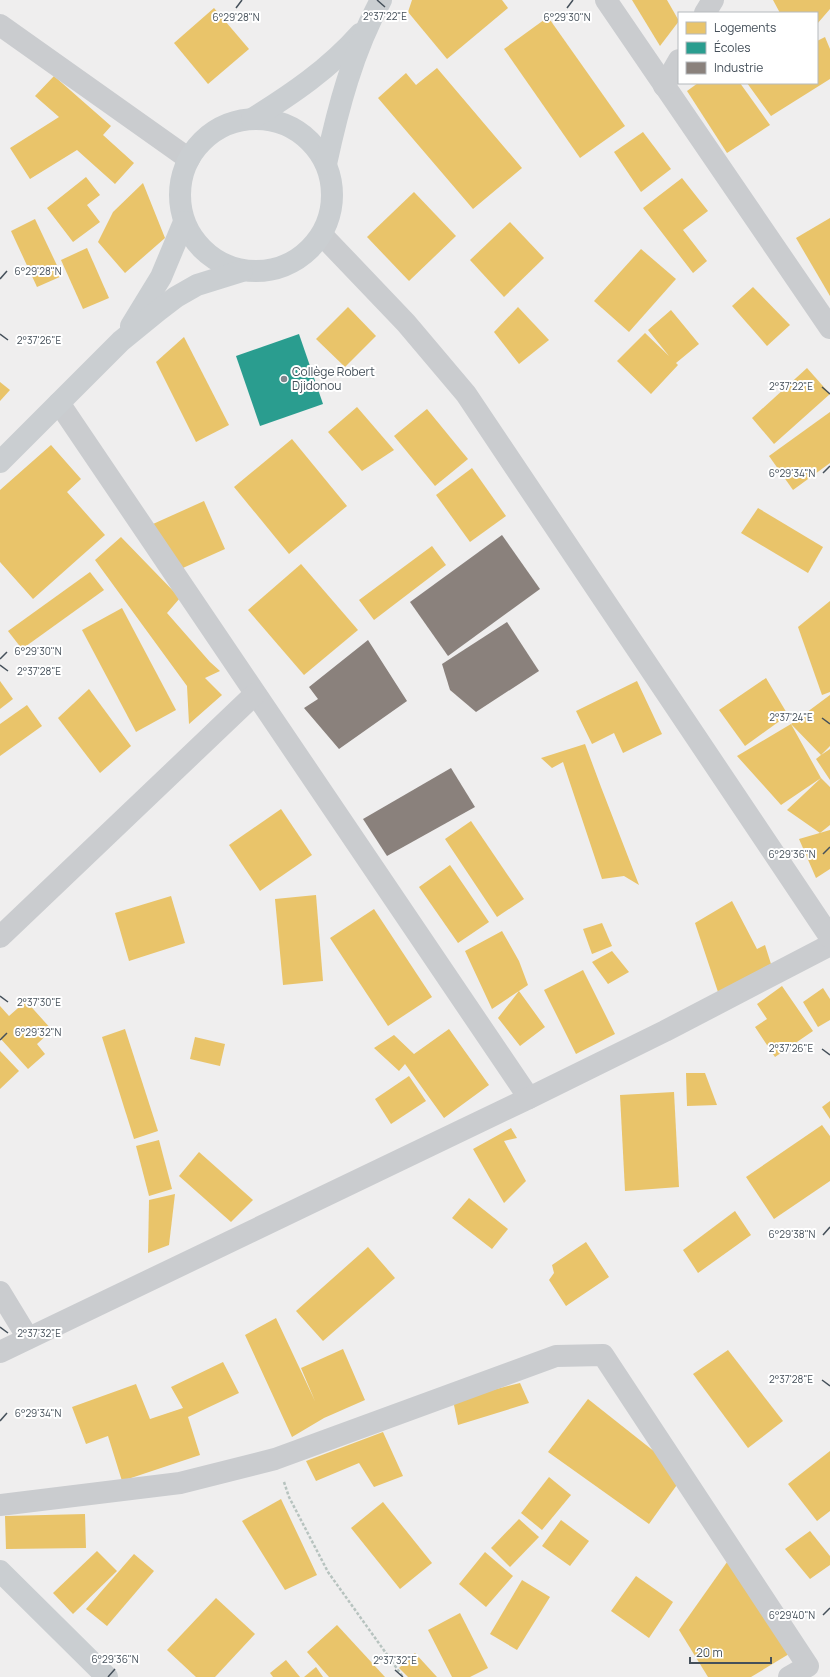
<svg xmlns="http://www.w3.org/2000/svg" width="830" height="1677" font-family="Manrope,sans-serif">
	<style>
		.homes { fill: #e9c46a }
		.schools { fill: #2a9d8f }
		.industry { fill: #8a817c }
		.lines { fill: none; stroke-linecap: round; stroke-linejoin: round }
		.path { stroke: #b7c3bf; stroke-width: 2.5; stroke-dasharray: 3 2; stroke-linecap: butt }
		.minor { stroke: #cacccf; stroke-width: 22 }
		.tertiary { stroke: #cacccf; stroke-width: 22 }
		.secondary { stroke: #caced1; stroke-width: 22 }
		.ticks { fill: none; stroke: #45505a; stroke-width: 1.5 }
		.poi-dot { fill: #80878e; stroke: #fff; stroke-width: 1.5 }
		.labels { text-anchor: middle; stroke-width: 4; stroke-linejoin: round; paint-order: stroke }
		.poi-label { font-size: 12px; fill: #45505a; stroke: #fff; text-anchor: start }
		.ticks-label { font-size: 10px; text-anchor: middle; fill: #45505a; stroke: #fff; stroke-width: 4; stroke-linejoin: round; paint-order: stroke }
	</style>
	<rect width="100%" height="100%" fill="#efeeee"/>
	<!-- homes -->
	<g class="homes">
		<polygon points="412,0 502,0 508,8 447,59 408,12"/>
		<polygon points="632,0 667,0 679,21 660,46"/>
		<polygon points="773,0 830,0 830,9 817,24 817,13 780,13"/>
		<polygon points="214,8 249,49 208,84 174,43"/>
		<polygon points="548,17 625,126 580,158 504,49"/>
		<polygon points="825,37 830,49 830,79 771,116 747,83 817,83 817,41"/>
		<polygon points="437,68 522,168 473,209 378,98 406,73 416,85"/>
		<polygon points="54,76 111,126 103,135 134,163 115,184 77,150 30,179 10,148 59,117 35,96"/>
		<polygon points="698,83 740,83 770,125 727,153 687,91"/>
		<polygon points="643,132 671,169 641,192 614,152"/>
		<polygon points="86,177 100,195 87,205 100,222 73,242 47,208"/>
		<polygon points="682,178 708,211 683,230 707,261 693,273 643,208"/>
		<polygon points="143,183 165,238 125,273 98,242 113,212"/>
		<polygon points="414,192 456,236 409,281 367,237"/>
		<polygon points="830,218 830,296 796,238"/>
		<polygon points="35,219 62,276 37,287 11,231"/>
		<polygon points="510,222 544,258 504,297 470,260"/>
		<polygon points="87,248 109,298 83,309 61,260"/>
		<polygon points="641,249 676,279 629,332 594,301"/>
		<polygon points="753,287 790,325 767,346 732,306"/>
		<polygon points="348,307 376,336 345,367 316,339"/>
		<polygon points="518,307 549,340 519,364 494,332"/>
		<polygon points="671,310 699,344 676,363 678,365 651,394 617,361 645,333 669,356 648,330"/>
		<polygon points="184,337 229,425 196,442 156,362"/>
		<polygon points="807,368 830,394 774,444 752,418"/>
		<polygon points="0,382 10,390 0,401"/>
		<polygon points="357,407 394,450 362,471 328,432"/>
		<polygon points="427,409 468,459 435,486 394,436"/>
		<polygon points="830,412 830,463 793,490 769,456"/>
		<polygon points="292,439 347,506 289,554 234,487"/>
		<polygon points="51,445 81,479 67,492 105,535 33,599 0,562 0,490"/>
		<polygon points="472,468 506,516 470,542 436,495"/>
		<polygon points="204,501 225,549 174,572 153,524"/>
		<polygon points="758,508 823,547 808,573 741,533"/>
		<polygon points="121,537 180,598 167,613 210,662 220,671 205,678 222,695 189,724 187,686 95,560"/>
		<polygon points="432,546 446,565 374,620 359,600"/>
		<polygon points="301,564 358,630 304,675 248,610"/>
		<polygon points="90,572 104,590 22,649 8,631"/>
		<polygon points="830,601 830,692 822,695 798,627"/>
		<polygon points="122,608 176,710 136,732 82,630"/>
		<polygon points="766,678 788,715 745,746 719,710"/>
		<polygon points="0,681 13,699 0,709"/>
		<polygon points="637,681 662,734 623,753 614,733 592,744 576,711"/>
		<polygon points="89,689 131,746 100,773 58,718"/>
		<polygon points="830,695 830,746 821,755 830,749 830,780 816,759 821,755 791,724"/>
		<polygon points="27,705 42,726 0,756 0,724"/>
		<polygon points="791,724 821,778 830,787 830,825 820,833 787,810 821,778 781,805 737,756"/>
		<polygon points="585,744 601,787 639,885 624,876 602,879 563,762 552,768 541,758"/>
		<polygon points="281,809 312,855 260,891 229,845"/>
		<polygon points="471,821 524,899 497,917 445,839"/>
		<polygon points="830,830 830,869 816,878 799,839"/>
		<polygon points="450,865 489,922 458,943 419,887"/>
		<polygon points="316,895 323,981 283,985 275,899"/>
		<polygon points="171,896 185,943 129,961 115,913"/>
		<polygon points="732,901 757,949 765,945 771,964 718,992 695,923"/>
		<polygon points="374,909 432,997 388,1026 330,938"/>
		<polygon points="602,923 612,946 592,954 583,929"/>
		<polygon points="502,931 519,961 528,985 519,991 545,1027 520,1046 498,1018 519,991 492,1009 465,951"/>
		<polygon points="612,951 629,972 608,984 592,962"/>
		<polygon points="583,970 615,1034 576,1054 544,990"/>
		<polygon points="782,986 813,1031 775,1057 755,1027 767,1019 757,1004"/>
		<polygon points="823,988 830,999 830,1020 818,1027 803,1002"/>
		<polygon points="26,1001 52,1030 37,1044 45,1054 28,1069 0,1038 0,1006 9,1016"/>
		<polygon points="125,1029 158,1131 134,1139 102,1037"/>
		<polygon points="449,1029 489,1085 444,1118 405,1064 399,1071 374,1048 394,1035 414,1054"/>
		<polygon points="195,1037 225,1044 220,1066 190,1059"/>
		<polygon points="0,1051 19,1071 0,1089"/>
		<polygon points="686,1073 705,1073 717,1105 687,1106"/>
		<polygon points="409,1076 426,1101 391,1124 375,1099"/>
		<polygon points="674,1092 679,1187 625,1191 620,1095"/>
		<polygon points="830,1101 830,1119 822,1107"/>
		<polygon points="822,1125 830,1136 830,1181 774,1219 746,1177"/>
		<polygon points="511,1128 517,1138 504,1141 526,1181 504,1203 473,1149"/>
		<polygon points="159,1140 172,1189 149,1196 136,1146"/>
		<polygon points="199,1152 253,1200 231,1222 179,1176"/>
		<polygon points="175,1194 169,1245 148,1253 149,1200"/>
		<polygon points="469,1198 508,1229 492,1249 452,1218"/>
		<polygon points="735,1211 751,1235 698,1273 683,1250"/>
		<polygon points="586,1242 609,1277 566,1306 549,1280 554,1273 552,1265"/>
		<polygon points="368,1247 395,1278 323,1341 296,1311"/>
		<polygon points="276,1318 315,1401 301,1368 343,1349 365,1400 324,1418 292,1437 245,1335"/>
		<polygon points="728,1350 783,1421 748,1448 693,1374"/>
		<polygon points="223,1362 239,1393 188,1417 200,1455 122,1481 108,1436 86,1444 72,1407 136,1384 150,1419 183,1408 171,1387"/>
		<polygon points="520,1383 529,1403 458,1425 453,1400"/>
		<polygon points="588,1399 684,1475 649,1524 548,1452"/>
		<polygon points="383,1432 403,1476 374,1487 359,1463 316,1481 306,1461"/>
		<polygon points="830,1451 830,1511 817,1521 788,1484"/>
		<polygon points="549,1477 571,1495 542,1530 521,1513"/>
		<polygon points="281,1499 317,1575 285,1590 242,1521"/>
		<polygon points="383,1502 432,1563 400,1589 351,1528"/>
		<polygon points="85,1514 86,1548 6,1549 5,1516"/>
		<polygon points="519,1519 539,1537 510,1567 491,1548"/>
		<polygon points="561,1520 589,1541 570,1566 542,1546"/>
		<polygon points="810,1531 830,1556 830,1565 810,1579 785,1549"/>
		<polygon points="97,1551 117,1571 73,1614 53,1593"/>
		<polygon points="485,1552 513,1576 486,1607 459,1584"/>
		<polygon points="134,1554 154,1571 107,1626 86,1609"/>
		<polygon points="732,1555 789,1654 751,1677 708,1677 679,1630"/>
		<polygon points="636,1576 673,1602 649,1638 611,1611"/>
		<polygon points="522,1580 550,1597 517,1650 490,1634"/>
		<polygon points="216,1598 255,1634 215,1677 196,1677 167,1650"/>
		<polygon points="460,1613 488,1668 470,1677 452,1677 428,1630"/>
		<polygon points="337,1625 385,1677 329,1677 307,1652"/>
		<polygon points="415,1653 437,1677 408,1677 399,1668"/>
		<polygon points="286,1660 300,1677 273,1677 270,1673"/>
		<polygon points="316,1667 323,1677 304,1677"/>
	</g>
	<!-- schools -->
	<polygon class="schools" points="299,334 323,404 260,426 236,356"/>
	<!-- industry -->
	<g class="industry">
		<polygon points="502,535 540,589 448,656 410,602"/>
		<polygon points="507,622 539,671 476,712 450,690 442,664"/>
		<polygon points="368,640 407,701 339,749 304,708 318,699 309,687"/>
		<polygon points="451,768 475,807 387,856 363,819"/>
	</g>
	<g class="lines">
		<!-- path -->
		<polyline class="path" points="284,1482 289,1497 328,1572 403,1677"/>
		<!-- minor -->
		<g class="minor">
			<polyline points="606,0 830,328"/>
			<polyline points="705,13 713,0"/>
			<polyline points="664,86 679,60"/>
			<polyline points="59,403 529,1098"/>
			<polyline points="0,937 255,694"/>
			<polyline points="0,1292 28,1338"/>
			<polyline points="0,1352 529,1098 665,1031 830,945"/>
			<polyline points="0,1505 180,1483 275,1459 556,1356 603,1355 808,1666 789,1677"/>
		</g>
		<!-- tertiary -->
		<g class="tertiary">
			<polyline points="0,25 189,159"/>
			<polyline points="322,235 406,323 466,394 830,937"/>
		</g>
		<!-- secondary -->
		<g class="secondary">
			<circle cx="256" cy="195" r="76"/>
			<path d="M 252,119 C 292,94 329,69 360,34"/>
			<path d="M 326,164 C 338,108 353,51 381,0"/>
			<polyline points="131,326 161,277 184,222"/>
			<polyline points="0,462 121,341 159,310 176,297 197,285 242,271"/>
			<polyline points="0,1571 107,1677"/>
		</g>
	</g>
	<!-- ticks -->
	<path class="ticks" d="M 377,0 L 385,7M 236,8 L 242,0M 567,8 L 573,0M 0,279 L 7,271M 0,334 L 8,340M 822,387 L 830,394M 823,473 L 830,466M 0,659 L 7,652M 0,665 L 8,671M 822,718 L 830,724M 823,854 L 830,847M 0,996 L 8,1002M 0,1040 L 7,1033M 822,1049 L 830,1055M 823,1235 L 830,1227M 0,1327 L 8,1333M 822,1380 L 830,1386M 0,1421 L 7,1413M 823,1615 L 830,1608M 395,1670 L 403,1677M 108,1677 L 115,1669"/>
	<!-- markers -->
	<circle class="poi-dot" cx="284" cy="379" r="4"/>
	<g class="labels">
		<!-- poi labels -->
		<g class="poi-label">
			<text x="292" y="376">Collège Robert<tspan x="292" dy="14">Djidonou</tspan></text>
		</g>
	</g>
	<g class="ticks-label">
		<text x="385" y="20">2°37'22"E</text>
		<text x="236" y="21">6°29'28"N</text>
		<text x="567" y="21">6°29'30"N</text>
		<text x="38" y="275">6°29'28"N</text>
		<text x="39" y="344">2°37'26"E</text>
		<text x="791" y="390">2°37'22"E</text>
		<text x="792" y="477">6°29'34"N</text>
		<text x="38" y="655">6°29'30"N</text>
		<text x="39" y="675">2°37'28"E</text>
		<text x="791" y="721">2°37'24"E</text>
		<text x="792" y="858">6°29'36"N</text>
		<text x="39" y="1006">2°37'30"E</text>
		<text x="38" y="1036">6°29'32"N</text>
		<text x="791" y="1052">2°37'26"E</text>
		<text x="792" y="1238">6°29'38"N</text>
		<text x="39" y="1337">2°37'32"E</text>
		<text x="791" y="1383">2°37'28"E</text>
		<text x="38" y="1417">6°29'34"N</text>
		<text x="792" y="1619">6°29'40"N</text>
		<text x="115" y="1663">6°29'36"N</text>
		<text x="395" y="1664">2°37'32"E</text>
	</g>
	<!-- legend -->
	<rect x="678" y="12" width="140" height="72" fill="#ffffff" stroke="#b5b9bd"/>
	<rect x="686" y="22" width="20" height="12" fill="#e9c46a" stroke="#b5b9bd"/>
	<text x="714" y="32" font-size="12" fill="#45505a">Logements</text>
	<rect x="686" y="42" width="20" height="12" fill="#2a9d8f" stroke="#b5b9bd"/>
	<text x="714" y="52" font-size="12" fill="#45505a">Écoles</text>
	<rect x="686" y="62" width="20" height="12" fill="#8a817c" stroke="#b5b9bd"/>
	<text x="714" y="72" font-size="12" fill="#45505a">Industrie</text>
	<!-- scale -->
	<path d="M690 1657v6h81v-6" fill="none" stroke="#45505a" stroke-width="2"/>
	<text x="696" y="1657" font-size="12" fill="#45505a" stroke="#ffffff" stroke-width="3" paint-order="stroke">20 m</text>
</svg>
